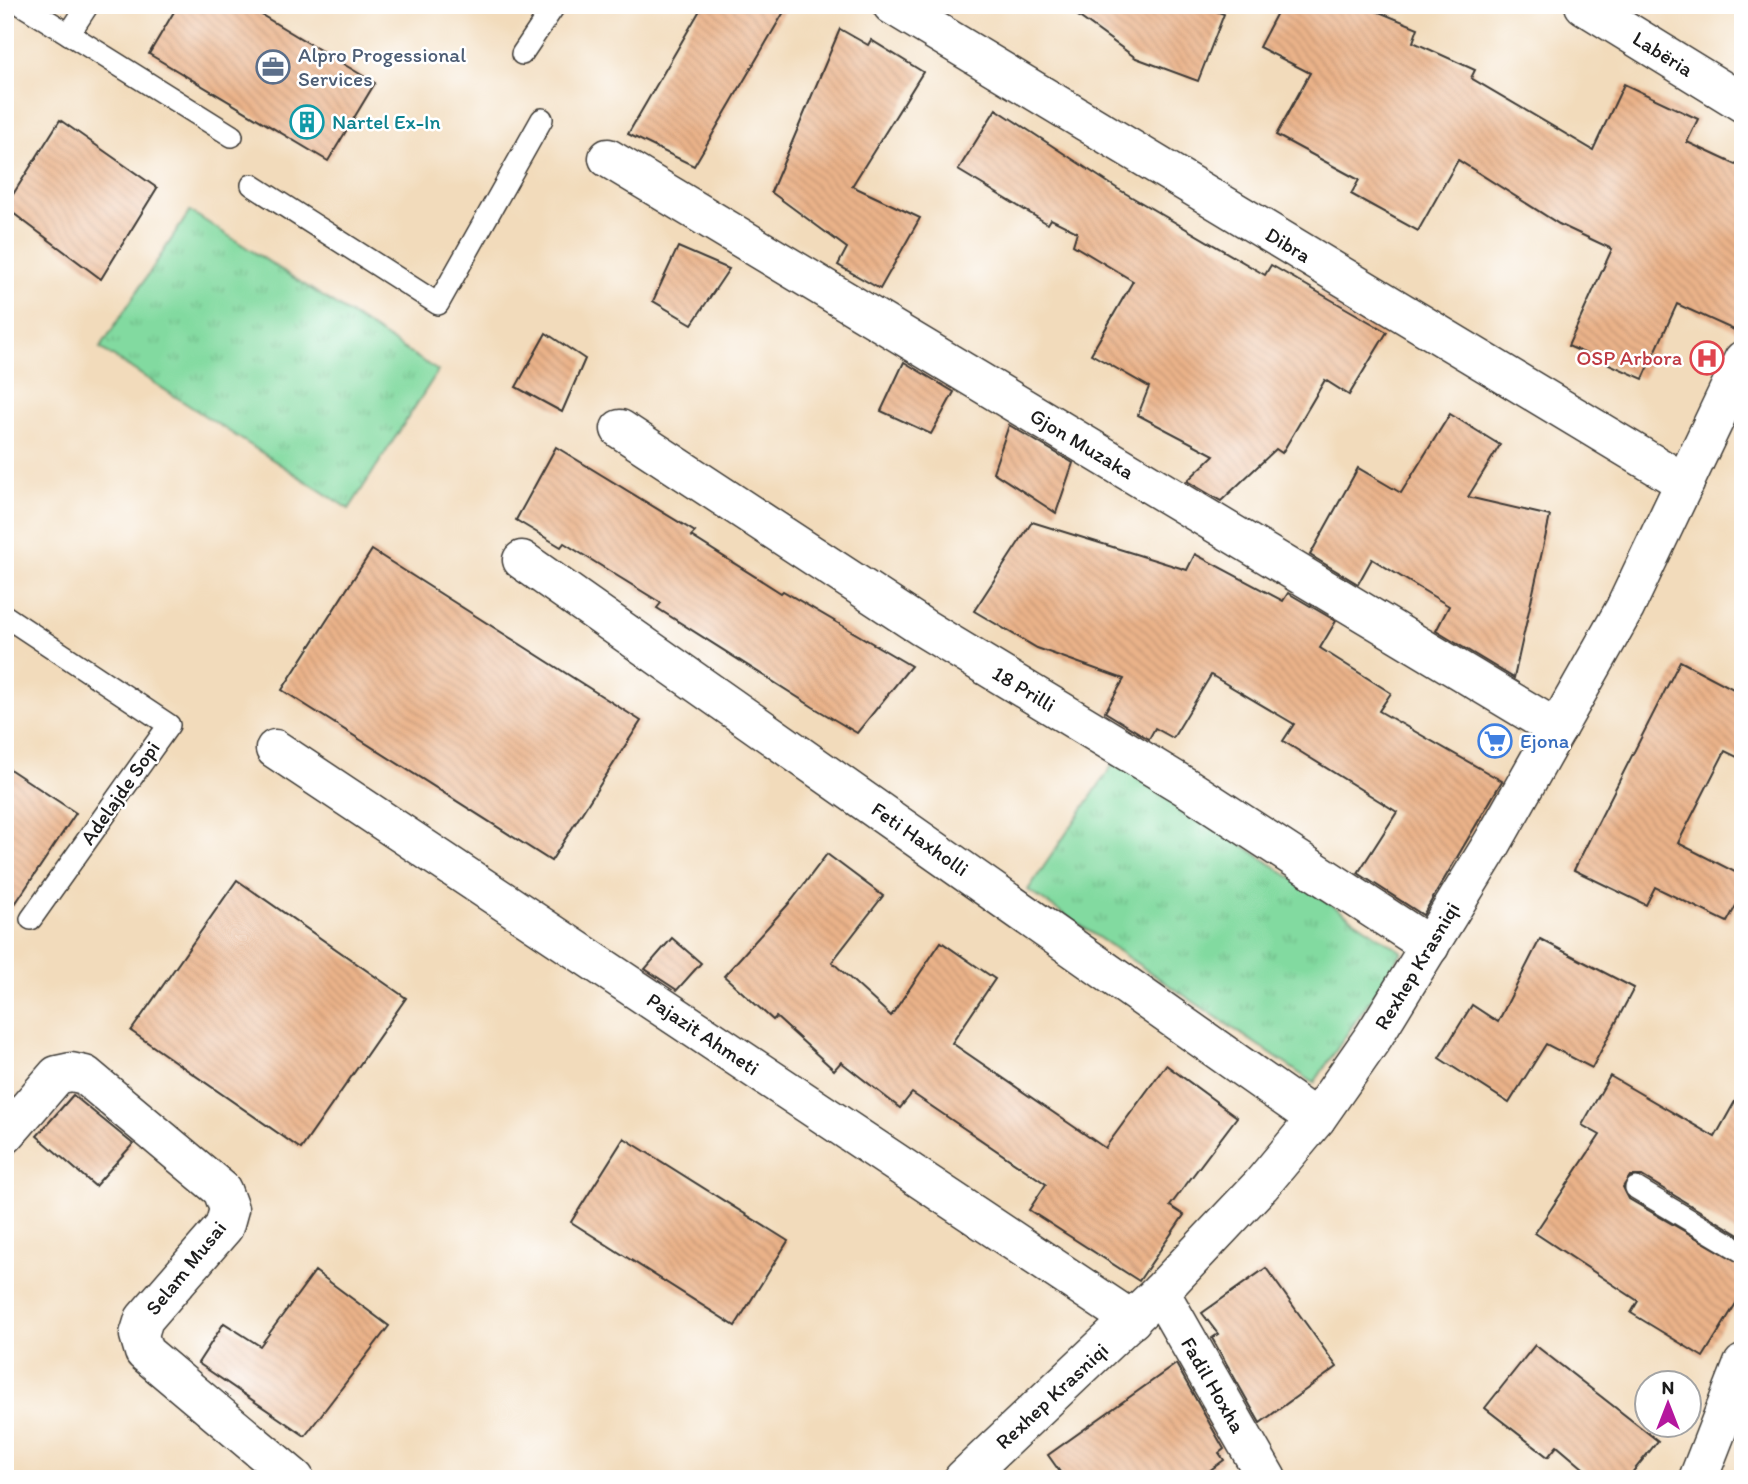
<svg xmlns="http://www.w3.org/2000/svg" width="1748" height="1484" font-family="Itim,sans-serif">
	<style>
		.grass { fill: url(#grass-tufts); stroke: #4f7b5e; stroke-width: 2 }
		.building { fill: url(#building-back-hatch) }
		.lines { fill: none; stroke-linecap: round; stroke-linejoin: round }
		.service-casing { stroke: #3c3934; stroke-width: 24 }
		.minor-casing { stroke: #3c3934; stroke-width: 41 }
		.service { stroke: #fff; stroke-width: 21 }
		.minor { stroke: #fff; stroke-width: 38 }
		.labels { text-anchor: middle; stroke-width: 5; stroke-linejoin: round; paint-order: stroke }
		.street-label { font-size: 21px; fill: #1c1c1c; stroke: #fff }
		.service-label { font-size: 21px; fill: #4e5e75; stroke: #fff; text-anchor: start }
		.culture-label { font-size: 21px; fill: #0d838f; stroke: #fff; text-anchor: start }
		.health-label { font-size: 21px; fill: #be3a42; stroke: #fff; text-anchor: end }
		.shop-label { font-size: 21px; fill: #366cbe; stroke: #fff; text-anchor: start }
	</style>
	<defs>
		<pattern id="grass-tufts" width="24" height="20" patternUnits="userSpaceOnUse" patternTransform="scale(1.75)"><rect width="24" height="20" fill="#82daa0"/><path d="M3 7l-1-3M5 7V3M7 7l1-3M15 17l-1-3M17 17v-4M19 17l1-3" fill="none" stroke="#70ba89"/></pattern>
		<pattern id="building-back-hatch" width="6" height="6" patternUnits="userSpaceOnUse" patternTransform="scale(1.75)"><rect width="6" height="6" fill="#eab289"/><path d="M-1 5l2 2M0 0l6 6M5-1l2 2" fill="none" stroke="#c89876"/></pattern>
	</defs>
	<rect width="100%" height="100%" fill="#fff"/>
	<filter id="ink" filterUnits="userSpaceOnUse"><feTurbulence type="fractalNoise" baseFrequency=".0143" numOctaves="2"/><feDisplacementMap in="SourceGraphic" scale="14" xChannelSelector="R" yChannelSelector="G"/><feConvolveMatrix kernelMatrix="1 2 1 2 8 2 1 2 1" color-interpolation-filters="sRGB"/></filter>
	<filter id="wash" filterUnits="userSpaceOnUse"><feTurbulence type="fractalNoise" baseFrequency=".00686" numOctaves="4" result="noise"/><feDisplacementMap in="SourceGraphic" scale="28" xChannelSelector="R" yChannelSelector="G"/><feGaussianBlur stdDeviation="1.57" result="paint"/><feColorMatrix in="noise" values="0 0 0 0 0 0 0 0 0 0 0 0 0 0 0 0 0 1.4 0 .05"/><feComposite in="paint" operator="in"/></filter>
	<g filter="url(#wash)">
		<rect width="100%" height="100%" fill="#f2dbbb"/>
		<!-- grass -->
		<g class="grass">
			<polygon points="190,211 438,371 349,509 100,348"/>
			<polygon points="1116,760 1402,952 1314,1083 1028,890"/>
		</g>
		<g id="blocks">
			<!-- building -->
			<g class="building">
				<polygon points="178,5 245,5 375,83 328,161 149,54"/>
				<polygon points="703,5 788,5 694,166 628,134"/>
				<polygon points="1063,5 1200,5 1224,14 1198,81 1136,58"/>
				<polygon points="1281,5 1362,5 1418,28 1413,42 1475,70 1471,78 1593,150 1624,84 1698,119 1687,142 1743,168 1743,334 1677,304 1643,379 1568,346 1612,249 1559,224 1458,160 1418,231 1351,194 1359,180 1276,135 1310,73 1259,47"/>
				<polygon points="840,29 868,45 871,40 923,72 852,186 920,218 880,289 838,265 847,248 771,192"/>
				<polygon points="996,109 1118,189 1265,275 1271,265 1387,332 1349,395 1325,380 1282,453 1276,449 1221,501 1187,481 1214,455 1138,415 1149,387 1091,354 1133,281 1073,245 1077,232 1051,219 1048,224 958,170"/>
				<polygon points="60,120 157,188 101,279 5,207"/>
				<polygon points="678,247 729,269 692,324 653,301"/>
				<polygon points="546,333 585,359 562,412 516,387"/>
				<polygon points="904,362 954,392 931,434 881,411"/>
				<polygon points="1450,414 1500,445 1468,497 1550,516 1514,678 1436,631 1449,606 1372,559 1358,584 1310,555 1358,468 1401,493"/>
				<polygon points="1009,425 1073,463 1056,513 993,472"/>
				<polygon points="556,447 695,532 691,536 781,593 783,591 911,666 857,733 813,707 657,608 661,603 564,543 561,547 516,520"/>
				<polygon points="1032,522 1187,570 1195,554 1283,601 1288,593 1336,621 1320,648 1391,693 1379,711 1502,781 1423,915 1358,873 1397,812 1283,741 1294,724 1211,675 1173,738 1155,728 1149,739 1105,712 1124,679 1037,648 974,611"/>
				<polygon points="372,550 641,721 551,861 282,690"/>
				<polygon points="1680,661 1743,694 1743,760 1725,751 1678,843 1743,876 1743,893 1727,922 1655,887 1646,905 1574,870"/>
				<polygon points="5,766 76,813 5,919"/>
				<polygon points="827,854 883,896 832,962 891,1016 941,942 995,979 952,1043 1105,1148 1166,1065 1237,1117 1170,1206 1184,1215 1139,1281 1029,1210 1046,1184 912,1093 900,1108 841,1062 834,1070 776,1017 773,1020 724,976 792,900"/>
				<polygon points="237,880 406,998 301,1149 131,1031"/>
				<polygon points="672,938 701,963 677,990 645,969"/>
				<polygon points="1540,939 1634,988 1592,1068 1546,1044 1509,1103 1439,1058 1472,1005 1498,1022"/>
				<polygon points="1610,1076 1715,1137 1743,1087 1743,1237 1642,1176 1630,1176 1623,1187 1629,1199 1743,1265 1743,1292 1703,1357 1631,1313 1638,1301 1535,1233 1600,1135 1582,1125"/>
				<polygon points="73,1095 133,1144 95,1186 37,1136"/>
				<polygon points="624,1138 788,1241 735,1326 571,1222"/>
				<polygon points="1266,1268 1337,1367 1260,1423 1212,1338 1218,1334 1202,1313"/>
				<polygon points="315,1271 389,1326 305,1436 198,1363 224,1323 260,1346"/>
				<polygon points="1535,1345 1658,1441 1627,1479 1596,1479 1557,1446 1548,1457 1485,1408"/>
				<polygon points="1176,1364 1224,1449 1219,1453 1224,1460 1198,1479 1065,1479 1048,1455"/>
			</g>
		</g>
	</g>
	<g filter="url(#ink)">
		<use href="#blocks" fill-opacity="0" stroke="#3c3934" stroke-width="2"/>
		<g class="lines">
			<defs>
				<g id="service">
					<polyline points="22,5 69,34 88,5"/>
					<polyline points="69,34 232,136"/>
					<polyline points="522,54 555,5"/>
					<polyline points="252,185 438,304 542,119"/>
					<polyline points="5,616 169,725 31,919"/>
					<polyline points="1636,1188 1743,1252"/>
				</g>
				<g id="minor">
					<polyline points="892,5 1685,483"/>
					<polyline points="1584,5 1743,103"/>
					<polyline points="608,158 1557,729"/>
					<polyline points="620,429 922,627 1186,787 1430,946"/>
					<polyline points="522,560 1316,1119"/>
					<polyline points="275,749 1132,1320"/>
					<polyline points="5,1135 57,1075 71,1072 85,1075 222,1190 229,1209 224,1227 144,1319 139,1335 144,1352 295,1479"/>
					<polyline points="1160,1292 1267,1479"/>
					<polyline points="963,1479 1160,1292 1261,1185 1316,1119 1374,1036 1493,842 1625,608 1743,360"/>
					<polyline points="1698,1479 1743,1364"/>
				</g>
			</defs>
			<!-- service casing -->
			<use href="#service" class="service-casing"/>
			<!-- minor casing -->
			<use href="#minor" class="minor-casing"/>
			<!-- service -->
			<use href="#service" class="service"/>
			<!-- minor -->
			<use href="#minor" class="minor"/>
		</g>
	</g>
	<!-- icons -->
	<defs>
		<symbol id="office-ring" viewBox="-11 -11 22 22"><circle r="9.5" fill="#fff" stroke="#5c6f8a" stroke-width="1.5"/><path d="M-6-3h4V-5.5h4V-3h4V5H-6ZM-1-4.5V-3h2v-1.5ZM-6 0V1H6V0Z" fill="#5c6f8a"/></symbol>
		<symbol id="building-ring" viewBox="-11 -11 22 22"><circle r="9.5" fill="#fff" stroke="#0f9aa8" stroke-width="1.5"/><path d="M-4-6H4V6H1V3H-1V6H-4ZM-2.5-4.3h1.7v1.8h-1.7ZM.8-4.3h1.7v1.8H.8ZM-2.5-1h1.7V.8h-1.7ZM.8-1h1.7V.8H.8Z" fill="#0f9aa8"/></symbol>
		<symbol id="hospital-ring" viewBox="-11 -11 22 22"><circle r="9.5" fill="#fff" stroke="#e0444e" stroke-width="1.5"/><path d="M-5-5h3v3.5h4V-5h3V5h-3V1.5h-4V5h-3Z" fill="#e0444e"/></symbol>
		<symbol id="supermarket-ring" viewBox="-11 -11 22 22"><circle r="9.5" fill="#fff" stroke="#3f7fe0" stroke-width="1.5"/><path d="M-6-5.5h2.5l.6 2H6L4.5 2H-2.5L-4.4-4H-6ZM-1.5 3.2a1.3 1.3 0 1 0 .1 0ZM3 3.2a1.3 1.3 0 1 0 .1 0Z" fill="#3f7fe0"/></symbol>
	</defs>
	<g fill-rule="evenodd">
		<use href="#office-ring" x="254" y="48" width="38" height="38"/>
		<use href="#building-ring" x="288" y="103" width="38" height="38"/>
		<use href="#hospital-ring" x="1688" y="339" width="38" height="38"/>
		<use href="#supermarket-ring" x="1476" y="722" width="38" height="38"/>
	</g>
	<g class="labels">
		<!-- street labels -->
		<g class="street-label">
			<text transform="translate(1663 54) rotate(32)" y="7">Labëria</text>
			<text transform="translate(1288 245) rotate(31)" y="7">Dibra</text>
			<text transform="translate(1082 444) rotate(31)" y="7">Gjon Muzaka</text>
			<text transform="translate(1024 689) rotate(31)" y="7">18 Prilli</text>
			<text transform="translate(120 793) rotate(-55)" y="7">Adelajde Sopi</text>
			<text transform="translate(920 839) rotate(35)" y="7">Feti Haxholli</text>
			<text transform="translate(1417 966) rotate(-59)" y="7">Rexhep Krasniqi</text>
			<text transform="translate(703 1034) rotate(34)" y="7">Pajazit Ahmeti</text>
			<text transform="translate(186 1268) rotate(-51)" y="7">Selam Musai</text>
			<text transform="translate(1213 1385) rotate(60)" y="7">Fadil Hoxha</text>
			<text transform="translate(1052 1396) rotate(-43)" y="7">Rexhep Krasniqi</text>
		</g>
		<!-- service labels -->
		<g class="service-label">
			<text x="298" y="62">Alpro Progessional<tspan x="298" dy="24">Services</tspan></text>
		</g>
		<!-- culture labels -->
		<g class="culture-label">
			<text x="332" y="129">Nartel Ex-In</text>
		</g>
		<!-- health labels -->
		<g class="health-label">
			<text x="1682" y="365">OSP Arbora</text>
		</g>
		<!-- shop labels -->
		<g class="shop-label">
			<text x="1520" y="748">Ejona</text>
		</g>
	</g>
	<!-- margin -->
	<rect width="1748" height="1484" fill="none" stroke="#fff" stroke-width="28"/>
	<!-- north arrow -->
	<g transform="translate(1668 1404)"><circle r="33" fill="#ffffff" stroke="#a4a4a4" stroke-width="2"/>
	<path d="M0-5L12 26L0 18L-12 26Z" fill="#b5179e"/>
	<text y="-10" font-size="19" font-weight="bold" text-anchor="middle" fill="#1c1c1c">N</text>
	</g>
</svg>
